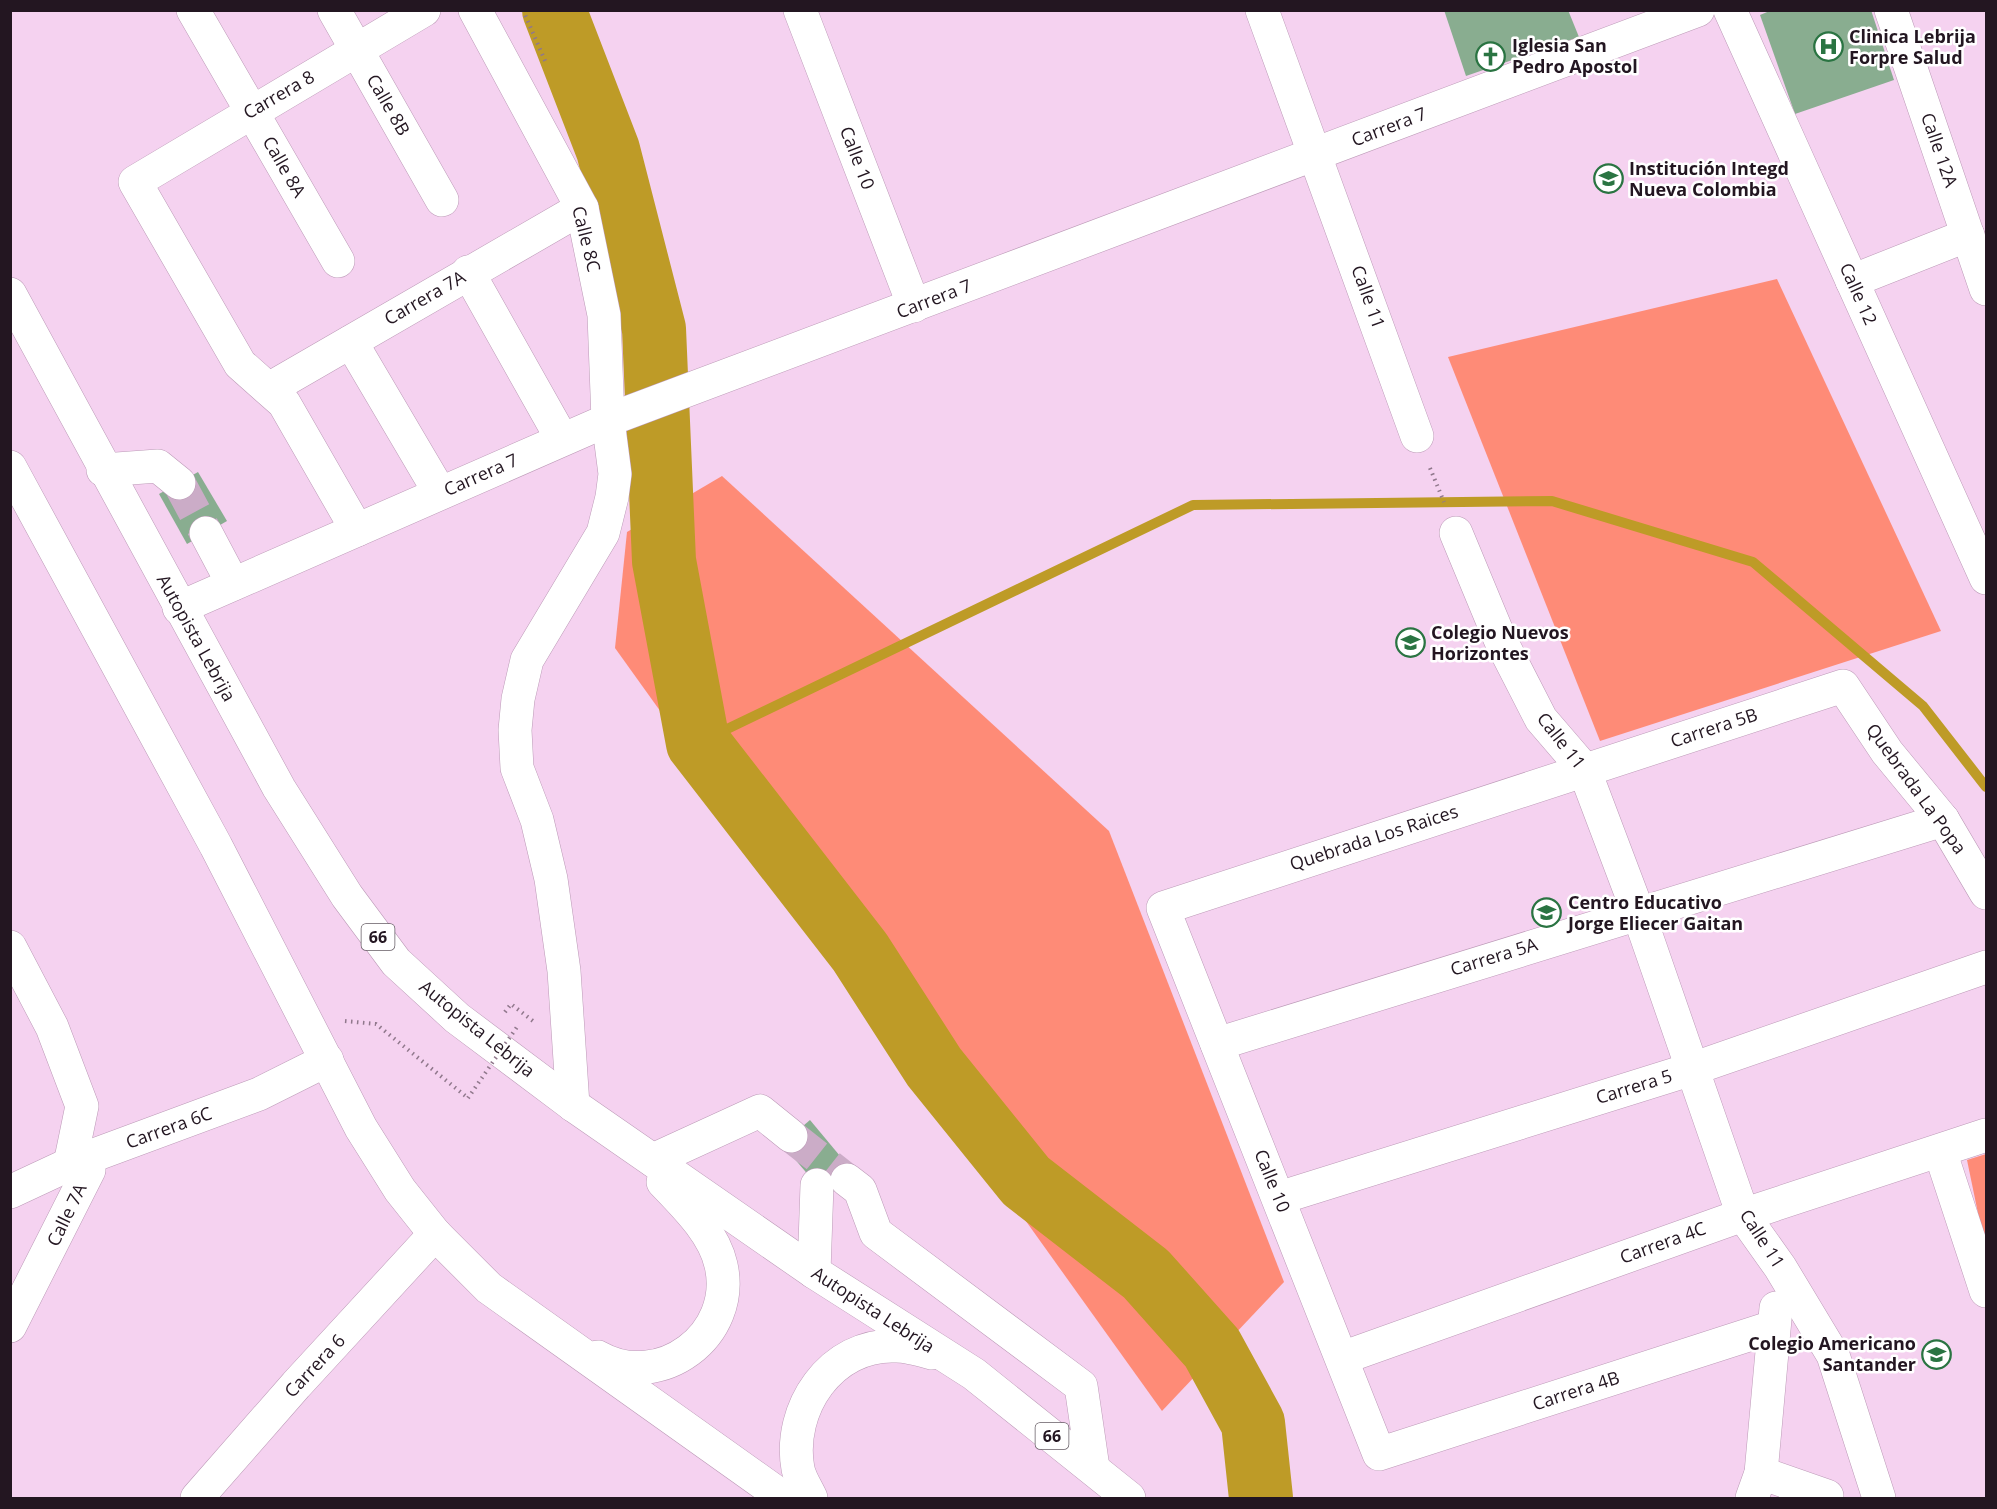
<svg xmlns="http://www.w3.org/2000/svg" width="1997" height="1509" font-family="'Open Sans',sans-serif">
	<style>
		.green { fill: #fe8b77 }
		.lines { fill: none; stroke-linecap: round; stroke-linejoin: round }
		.stream { stroke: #be9b27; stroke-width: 10 }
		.river { stroke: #be9b27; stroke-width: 64 }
		.building { fill: #89ad90 }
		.minor-tunnel { stroke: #cbacc7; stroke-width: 33; stroke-dasharray: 33 16; stroke-linecap: butt }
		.minor-casing { stroke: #bc9ab7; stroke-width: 34 }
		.highway-casing { stroke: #bc9ab7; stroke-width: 34 }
		.path { stroke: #90788c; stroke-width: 4; stroke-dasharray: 1.5 4.5; stroke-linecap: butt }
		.minor { stroke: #fff; stroke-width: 33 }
		.highway { stroke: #fff; stroke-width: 33 }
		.path-bridge { stroke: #90788c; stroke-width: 4; stroke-dasharray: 1.5 4.5; stroke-linecap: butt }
		.labels { text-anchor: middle; stroke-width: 5; stroke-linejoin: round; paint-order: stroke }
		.shield { fill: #fff; stroke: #655c64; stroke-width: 1.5 }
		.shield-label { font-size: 16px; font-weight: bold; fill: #231621 }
		.poi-label { font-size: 18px; font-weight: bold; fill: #231621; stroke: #fff; text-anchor: start }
		.street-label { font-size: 18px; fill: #231621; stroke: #fff }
	</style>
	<rect width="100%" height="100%" fill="#f5d2f0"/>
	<!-- green -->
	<g class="green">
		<polygon points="1777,279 1941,631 1600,741 1448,357"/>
		<polygon points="722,476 1109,831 1284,1282 1162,1411 615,648 627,532"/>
		<polygon points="1986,1154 1986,1252 1967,1160"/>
	</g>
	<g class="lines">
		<!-- stream -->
		<polyline class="stream" points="698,743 1193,505 1552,501 1753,562 1923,706 1986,787"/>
		<!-- river -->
		<polyline class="river" points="554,10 608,150 654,329 664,561 698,743 860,952 934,1067 1026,1181 1146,1274 1212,1348 1253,1423 1261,1498"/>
	</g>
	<!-- building -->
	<g class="building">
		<polygon points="1444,10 1568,10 1579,37 1466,76"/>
		<polygon points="1772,10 1871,10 1894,80 1795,114 1760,15"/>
		<polygon points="198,472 227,521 187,544 159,494"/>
		<polygon points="810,1120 855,1174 827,1197 782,1144"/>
	</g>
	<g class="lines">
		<!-- minor-tunnel -->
		<g class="minor-tunnel">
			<polyline points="179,483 206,533"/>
			<polyline points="791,1136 847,1180"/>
		</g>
		<defs>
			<g id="minor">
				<polyline points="193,10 338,261"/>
				<polyline points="334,10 442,200"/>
				<polyline points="475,10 582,208 604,315 608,420 615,474 612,497 603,533 527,660 518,699 515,730 517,768 537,820 551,879 564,971 573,1105"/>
				<polyline points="800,10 914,306"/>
				<polyline points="1262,10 1417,436"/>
				<polyline points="1730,10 1986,578"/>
				<polyline points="1891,10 1986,289"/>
				<polyline points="468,272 562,439"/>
				<polyline points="1852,281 1968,235"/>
				<polyline points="351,342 440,493"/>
				<polyline points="269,389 582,208"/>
				<polyline points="103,470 158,466 179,483"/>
				<polyline points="357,530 284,403 240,364 135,182 424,10"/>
				<polyline points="206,533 233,584"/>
				<polyline points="1456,533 1500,639 1541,719 1584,769 1638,912 1743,1215 1780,1267 1833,1355 1879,1498"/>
				<polyline points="179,608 608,420 1698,10"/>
				<polyline points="10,947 52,1027 82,1106 70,1164 89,1170 10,1326"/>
				<polyline points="1217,1044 1943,820"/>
				<polyline points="1940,1151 1986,1291"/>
				<polyline points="653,1160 760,1111 791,1136"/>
				<polyline points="847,1180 860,1190 876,1233 1081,1386 1093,1468"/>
				<polyline points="10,1192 70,1164 259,1094 327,1060"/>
				<polyline points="1279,1198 1692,1069 1986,967"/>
				<polyline points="814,1272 817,1185"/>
				<polyline points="1773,1327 1379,1454 1163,908 1843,686 1887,752 1943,820 1986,893"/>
				<polyline points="1342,1358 1743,1215 1986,1135"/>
				<polyline points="1761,1473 1827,1496"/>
				<polyline points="197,1498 296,1385 435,1234"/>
				<polyline points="1752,1498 1761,1473 1776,1308"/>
			</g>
			<g id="highway">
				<polyline points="10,294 279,788 347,896 396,962 457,1018 573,1105 814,1272 974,1374 1129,1498"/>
				<polyline points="10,467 216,846 361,1128 400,1190 435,1234 489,1288 784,1498"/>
				<path d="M 598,1357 C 660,1392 737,1335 721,1265 C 714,1233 685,1205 663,1182"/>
				<path d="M 811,1498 C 807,1489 800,1479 798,1469 C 787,1409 831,1343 896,1346 C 907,1346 921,1350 932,1353"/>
			</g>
		</defs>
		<!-- minor casing -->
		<use href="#minor" class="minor-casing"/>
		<!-- highway casing -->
		<use href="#highway" class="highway-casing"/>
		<!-- path -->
		<g class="path">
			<polyline points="523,10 546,63"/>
			<polyline points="1430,468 1444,502"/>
			<polyline points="505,1012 511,1004 533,1021"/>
			<polyline points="345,1021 376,1024 468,1098"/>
		</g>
		<!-- minor -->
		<use href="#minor" class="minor"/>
		<!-- highway -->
		<use href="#highway" class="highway"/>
		<!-- path-bridge -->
		<polyline class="path-bridge" points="468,1098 517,1027"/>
	</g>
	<!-- icons -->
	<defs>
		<symbol id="hospital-ring" viewBox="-11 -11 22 22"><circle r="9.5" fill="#fff" stroke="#2a7442" stroke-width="1.5"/><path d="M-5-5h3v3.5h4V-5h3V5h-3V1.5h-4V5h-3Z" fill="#2a7442"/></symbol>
		<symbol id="church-ring" viewBox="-11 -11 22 22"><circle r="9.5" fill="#fff" stroke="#2a7442" stroke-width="1.5"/><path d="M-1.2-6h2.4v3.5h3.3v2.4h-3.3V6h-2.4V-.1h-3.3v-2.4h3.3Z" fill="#2a7442"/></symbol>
		<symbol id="school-ring" viewBox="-11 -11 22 22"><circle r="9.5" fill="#fff" stroke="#2a7442" stroke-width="1.5"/><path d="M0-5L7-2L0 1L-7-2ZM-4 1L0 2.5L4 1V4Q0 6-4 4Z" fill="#2a7442"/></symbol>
	</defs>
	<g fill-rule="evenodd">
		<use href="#hospital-ring" x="1812" y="30" width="33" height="33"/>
		<use href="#church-ring" x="1474" y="40" width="33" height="33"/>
		<use href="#school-ring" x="1592" y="162" width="33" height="33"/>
		<use href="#school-ring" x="1394" y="626" width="33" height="33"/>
		<use href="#school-ring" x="1530" y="896" width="33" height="33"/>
		<use href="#school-ring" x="1920" y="1338" width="33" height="33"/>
	</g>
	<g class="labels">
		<!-- shield labels -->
		<g class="shield">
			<rect x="361.5" y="924" width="33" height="26" rx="4.5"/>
			<rect x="1035.5" y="1423" width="33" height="26" rx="4.5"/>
		</g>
		<g class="shield-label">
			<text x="378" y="943">66</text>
			<text x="1052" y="1442">66</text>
		</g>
		<!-- poi labels -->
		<g class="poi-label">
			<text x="1849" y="43">Clinica Lebrija<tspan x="1849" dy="21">Forpre Salud</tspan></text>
			<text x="1512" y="52">Iglesia San<tspan x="1512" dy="21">Pedro Apostol</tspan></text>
			<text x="1629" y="175">Institución Integd<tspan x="1629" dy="21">Nueva Colombia</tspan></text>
			<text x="1431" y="639">Colegio Nuevos<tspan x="1431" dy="21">Horizontes</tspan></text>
			<text x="1568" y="909">Centro Educativo<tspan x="1568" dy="21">Jorge Eliecer Gaitan</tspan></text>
			<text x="1916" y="1350" text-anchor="end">Colegio Americano<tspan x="1916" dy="21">Santander</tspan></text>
		</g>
		<!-- street labels -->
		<g class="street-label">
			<text transform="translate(279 95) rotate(-30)" y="6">Carrera 8</text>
			<text transform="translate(388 105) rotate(60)" y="6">Calle 8B</text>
			<text transform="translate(1389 127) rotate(-21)" y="6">Carrera 7</text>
			<text transform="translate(1939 150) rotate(71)" y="6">Calle 12A</text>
			<text transform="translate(857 158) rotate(69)" y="6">Calle 10</text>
			<text transform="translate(284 167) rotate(60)" y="6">Calle 8A</text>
			<text transform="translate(586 239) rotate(76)" y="6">Calle 8C</text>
			<text transform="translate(1858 294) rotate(66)" y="6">Calle 12</text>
			<text transform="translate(1368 297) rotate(70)" y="6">Calle 11</text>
			<text transform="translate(425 298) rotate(-30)" y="6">Carrera 7A</text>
			<text transform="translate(934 299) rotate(-21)" y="6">Carrera 7</text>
			<text transform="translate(481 475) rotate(-24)" y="6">Carrera 7</text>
			<text transform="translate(196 638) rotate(61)" y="6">Autopista Lebrija</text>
			<text transform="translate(1714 728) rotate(-18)" y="6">Carrera 5B</text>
			<text transform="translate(1561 741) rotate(52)" y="6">Calle 11</text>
			<text transform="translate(1916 789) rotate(54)" y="6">Quebrada La Popa</text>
			<text transform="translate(1374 838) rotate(-18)" y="6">Quebrada Los Raices</text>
			<text transform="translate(1494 957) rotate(-17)" y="6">Carrera 5A</text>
			<text transform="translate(477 1029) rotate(39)" y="6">Autopista Lebrija</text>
			<text transform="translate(1634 1087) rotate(-17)" y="6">Carrera 5</text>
			<text transform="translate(169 1128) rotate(-20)" y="6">Carrera 6C</text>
			<text transform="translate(1272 1181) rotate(68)" y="6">Calle 10</text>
			<text transform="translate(67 1215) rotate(-64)" y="6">Calle 7A</text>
			<text transform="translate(1762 1239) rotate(57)" y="6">Calle 11</text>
			<text transform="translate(1663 1243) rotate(-20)" y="6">Carrera 4C</text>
			<text transform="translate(873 1310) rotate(33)" y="6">Autopista Lebrija</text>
			<text transform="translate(315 1366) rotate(-47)" y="6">Carrera 6</text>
			<text transform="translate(1576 1391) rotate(-18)" y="6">Carrera 4B</text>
		</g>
	</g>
	<!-- border -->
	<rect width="1997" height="1509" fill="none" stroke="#231621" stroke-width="24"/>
</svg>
